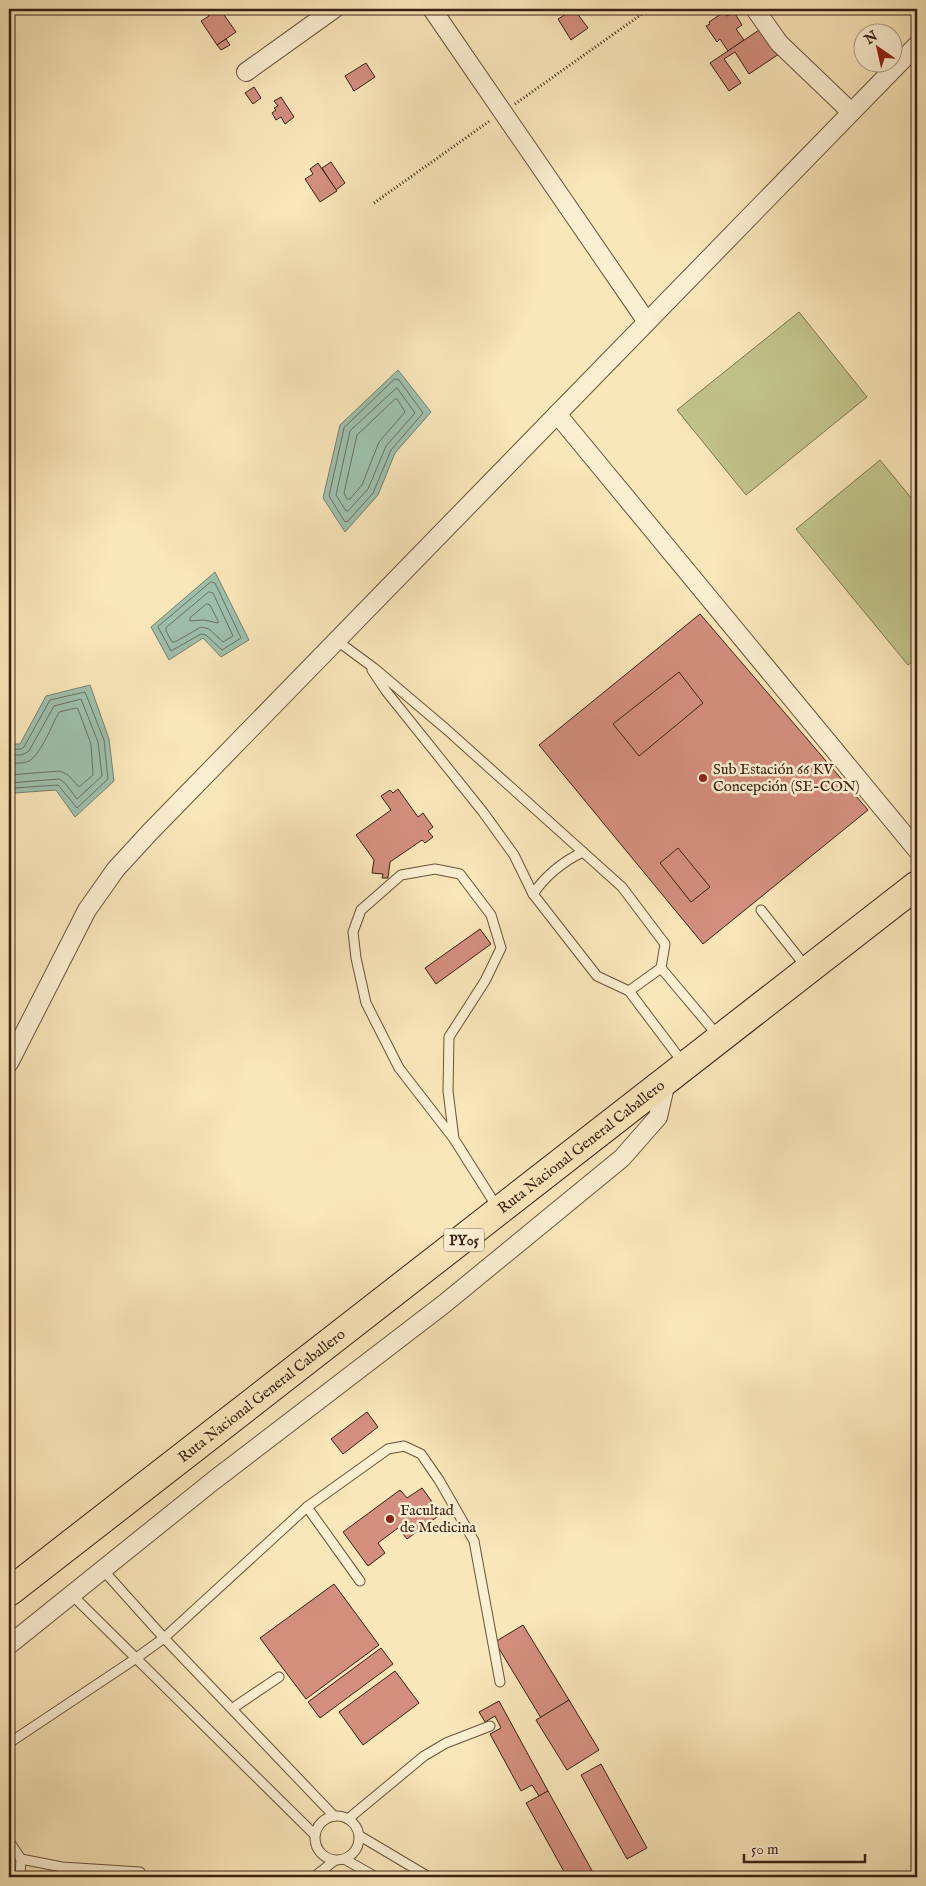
<svg xmlns="http://www.w3.org/2000/svg" width="926" height="1886" font-family="'IM FELL English',serif">
	<style>
		.green { fill: #c2c48c; stroke: #7d7250 }
		.water { fill: #9ec0ae; stroke: #758070 }
		.lines { fill: none; stroke-linecap: round; stroke-linejoin: round }
		.shore { stroke: #6b7060; stroke-width: 1 }
		.building { fill: #d38e7e; stroke: #382013 }
		.service-casing { stroke: #68523c; stroke-width: 11 }
		.minor-casing { stroke: #68523c; stroke-width: 20 }
		.trunk-casing { stroke: #382013; stroke-width: 30 }
		.path { stroke: #382013; stroke-width: 3; stroke-dasharray: 1 2.5; stroke-linecap: butt }
		.service { stroke: #fbefd2; stroke-width: 9 }
		.minor { stroke: #fbefd2; stroke-width: 18 }
		.trunk { stroke: #f9e6b9; stroke-width: 28 }
		.poi-dot { fill: #8f2418; stroke: #fbefd2; stroke-width: 2 }
		.labels { text-anchor: middle; stroke-width: 5; stroke-linejoin: round; paint-order: stroke }
		.shield { fill: #fbefd2; stroke: #725e4c; stroke-width: 1 }
		.shield-label { font-size: 14px; font-weight: bold; fill: #382013 }
		.poi-label { font-size: 15px; fill: #382013; stroke: #fbefd2; text-anchor: start }
		.street-label { font-size: 15px; fill: #382013; stroke: #fbefd2 }
	</style>
	<rect width="100%" height="100%" fill="#f9e6b9"/>
	<filter id="stains"><feTurbulence type="fractalNoise" baseFrequency=".004" numOctaves="4"/><feColorMatrix values="0 0 0 0 .2 0 0 0 0 .09 0 0 0 0 .02 0 0 0 .5 -.17"/></filter>
	<radialGradient id="worn" r=".72"><stop offset=".6" stop-color="#630" stop-opacity="0"/><stop offset="1" stop-color="#630" stop-opacity=".3"/></radialGradient>
	<!-- green -->
	<g class="green">
		<polygon points="799,312 867,397 746,495 677,410"/>
		<polygon points="880,460 917,505 917,658 908,665 796,529"/>
	</g>
	<!-- water -->
	<g class="water">
		<polygon points="398,370 431,412 395,453 378,495 345,532 323,498 340,425"/>
		<polygon points="215,572 249,640 221,657 203,638 169,660 151,627"/>
		<polygon points="90,685 109,739 114,781 75,817 56,790 14,793 9,816 9,744 20,744 46,696"/>
	</g>
	<g class="lines">
		<!-- shore -->
		<g class="shore">
			<polygon points="395,379 399,380 423,413 391,450 373,493 348,521 345,522 329,496 344,428"/>
			<polygon points="397,388 415,413 386,446 368,489 348,511 346,511 336,495 350,431"/>
			<polygon points="397,399 405,412 379,442 362,485 350,499 347,499 344,493 357,435 394,400"/>
			<polygon points="211,582 215,583 241,638 222,650 206,635 201,634 171,651 158,627"/>
			<polygon points="209,592 213,593 233,636 223,642 209,629 201,627 175,642 172,642 166,631 166,628"/>
			<polygon points="207,604 210,605 218,621 218,623 204,620 190,621 190,618"/>
			<polyline points="9,749 21,749 24,747 50,700 85,692 104,740 108,779 77,808 58,785 14,788 9,792"/>
			<polyline points="9,755 22,755 29,751 54,706 81,699 98,742 102,776 77,799 65,783 59,779 9,783"/>
			<path d="M 9,763 C 15,763 23,764 29,761 C 41,754 52,725 59,712 L 76,708 L 78,709 L 91,744 L 93,775 L 79,787 L 68,775 L 60,771 L 9,775"/>
		</g>
	</g>
	<!-- building -->
	<g class="building">
		<polygon points="207,9 220,9 236,32 217,45 201,21 209,16 205,10"/>
		<polygon points="574,9 588,28 571,40 558,19"/>
		<polygon points="724,12 727,16 734,12 742,25 736,29 744,40 728,51 720,39 717,42 706,26 710,24 709,22"/>
		<polygon points="762,28 779,54 749,74 735,52 724,59 741,83 729,91 710,63"/>
		<polygon points="226,39 230,45 221,50 217,45"/>
		<polygon points="366,63 375,77 354,91 345,76"/>
		<polygon points="254,87 261,98 253,104 245,93"/>
		<polygon points="281,97 294,117 285,124 281,117 276,120 272,113 276,110 274,108 278,106 274,101"/>
		<polygon points="331,162 345,183 336,190 322,168"/>
		<polygon points="318,163 337,191 320,202 305,179 313,174 310,169"/>
		<polygon points="700,614 868,810 703,944 539,745"/>
		<polygon points="679,672 703,703 639,756 613,724"/>
		<polygon points="398,789 418,817 423,813 433,827 428,831 433,837 425,843 422,840 390,862 388,878 382,878 383,874 372,873 374,860 356,835 391,810 381,796 390,790 393,793"/>
		<polygon points="678,848 710,887 691,902 660,863"/>
		<polygon points="480,929 491,944 436,984 425,968"/>
		<polygon points="367,1412 378,1427 343,1454 331,1439"/>
		<polygon points="422,1488 441,1514 407,1539 398,1528 378,1543 385,1553 368,1566 343,1532 400,1490 407,1498"/>
		<polygon points="334,1584 379,1645 306,1699 260,1638"/>
		<polygon points="523,1625 569,1700 541,1718 495,1642"/>
		<polygon points="381,1648 393,1664 320,1718 308,1702"/>
		<polygon points="395,1671 419,1703 363,1745 339,1712"/>
		<polygon points="569,1700 599,1750 567,1770 536,1720"/>
		<polygon points="499,1701 548,1791 539,1796 532,1785 521,1791 490,1734 501,1728 495,1716 485,1722 479,1712"/>
		<polygon points="601,1764 647,1848 627,1859 581,1775"/>
		<polygon points="548,1791 595,1876 593,1877 567,1877 526,1803"/>
	</g>
	<g class="lines">
		<defs>
			<g id="service">
				<polyline points="336,640 374,668 446,729 622,887 665,944 661,968 719,1037"/>
				<polyline points="372,670 386,691 483,812 514,855 533,894 597,976 629,991 684,1064"/>
				<path d="M 533,894 C 546,875 562,862 583,852"/>
				<polyline points="761,910 806,967"/>
				<polyline points="629,991 661,968"/>
				<polyline points="454,1139 399,1068 366,1003 356,958 353,932 361,910 401,875 435,869 460,874 491,915 501,948 485,981 449,1037 448,1091 454,1139 497,1207"/>
				<polyline points="307,1507 360,1581"/>
				<polyline points="103,1570 164,1638 334,1816"/>
				<polyline points="72,1595 315,1835"/>
				<polyline points="233,1708 279,1677"/>
				<polyline points="9,1743 135,1659 164,1638 307,1507 388,1449 404,1446 421,1454 439,1480 474,1541 500,1682"/>
				<circle cx="337" cy="1838" r="22"/>
				<polyline points="348,1819 424,1756 446,1743 490,1726"/>
				<polyline points="360,1836 429,1877"/>
				<polyline points="9,1841 21,1859 20,1877"/>
				<polyline points="21,1859 62,1867 140,1872"/>
				<polyline points="346,1860 376,1877"/>
				<polyline points="314,1877 334,1861"/>
			</g>
			<g id="minor">
				<polyline points="432,9 647,322"/>
				<polyline points="755,9 779,43 851,112"/>
				<polyline points="246,72 334,9"/>
				<polyline points="557,414 917,850"/>
				<polyline points="9,1063 87,910 116,869 150,832 917,45"/>
				<polyline points="9,1645 213,1481 444,1304 622,1158 658,1117 666,1082"/>
			</g>
			<g id="trunk">
				<path id="s1" d="M 9,1592 L 917,885"/>
			</g>
		</defs>
		<!-- service casing -->
		<use href="#service" class="service-casing"/>
		<!-- minor casing -->
		<use href="#minor" class="minor-casing"/>
		<!-- trunk casing -->
		<use href="#trunk" class="trunk-casing"/>
		<!-- path -->
		<g class="path">
			<polyline points="515,104 649,9"/>
			<polyline points="374,203 491,120"/>
		</g>
		<!-- service -->
		<use href="#service" class="service"/>
		<!-- minor -->
		<use href="#minor" class="minor"/>
		<!-- trunk -->
		<use href="#trunk" class="trunk"/>
	</g>
	<!-- markers -->
	<g class="poi-dot">
		<circle cx="703" cy="778" r="5"/>
		<circle cx="390" cy="1519" r="5"/>
	</g>
	<g class="labels">
		<!-- shield labels -->
		<rect class="shield" x="444" y="1228.5" width="40" height="23" rx="4"/>
		<g class="shield-label">
			<text x="464" y="1245">PY05</text>
		</g>
		<!-- poi labels -->
		<g class="poi-label">
			<text x="713" y="774">Sub Estación 66 KV<tspan x="713" dy="17">Concepción (SE-CON)</tspan></text>
			<text x="400" y="1515">Facultad<tspan x="400" dy="17">de Medicina</tspan></text>
		</g>
		<!-- street labels -->
		<g class="street-label">
			<text dy="5" stroke="none"><textPath href="#s1" startOffset="725">Ruta Nacional General Caballero</textPath></text>
			<text dy="5" stroke="none"><textPath href="#s1" startOffset="320">Ruta Nacional General Caballero</textPath></text>
		</g>
	</g>
	<!-- margin -->
	<rect width="926" height="1886" fill="none" stroke="#f9e6b9" stroke-width="30"/>
	<rect x="10" y="10" width="906" height="1866" fill="none" stroke="#382013" stroke-width="2.5"/>
	<rect x="15" y="15" width="896" height="1856" fill="none" stroke="#382013"/>
	<!-- north arrow -->
	<g transform="translate(878 48) rotate(326)"><circle r="24" fill="#fbefd2" stroke="#ad9c86"/>
	<path d="M0-4L9 19L0 12L-9 19Z" fill="#8f2418"/>
	<text y="-8" font-size="14" font-weight="bold" text-anchor="middle" fill="#382013">N</text>
	</g>
	<!-- scale -->
	<path d="M744 1854v8h121v-8" fill="none" stroke="#382013" stroke-width="2.5"/>
	<text x="751" y="1854" font-size="15" fill="#382013" stroke="#fbefd2" stroke-width="4" paint-order="stroke">50 m</text>
	<rect width="100%" height="100%" filter="url(#stains)"/>
	<rect width="100%" height="100%" fill="url(#worn)"/>
</svg>
